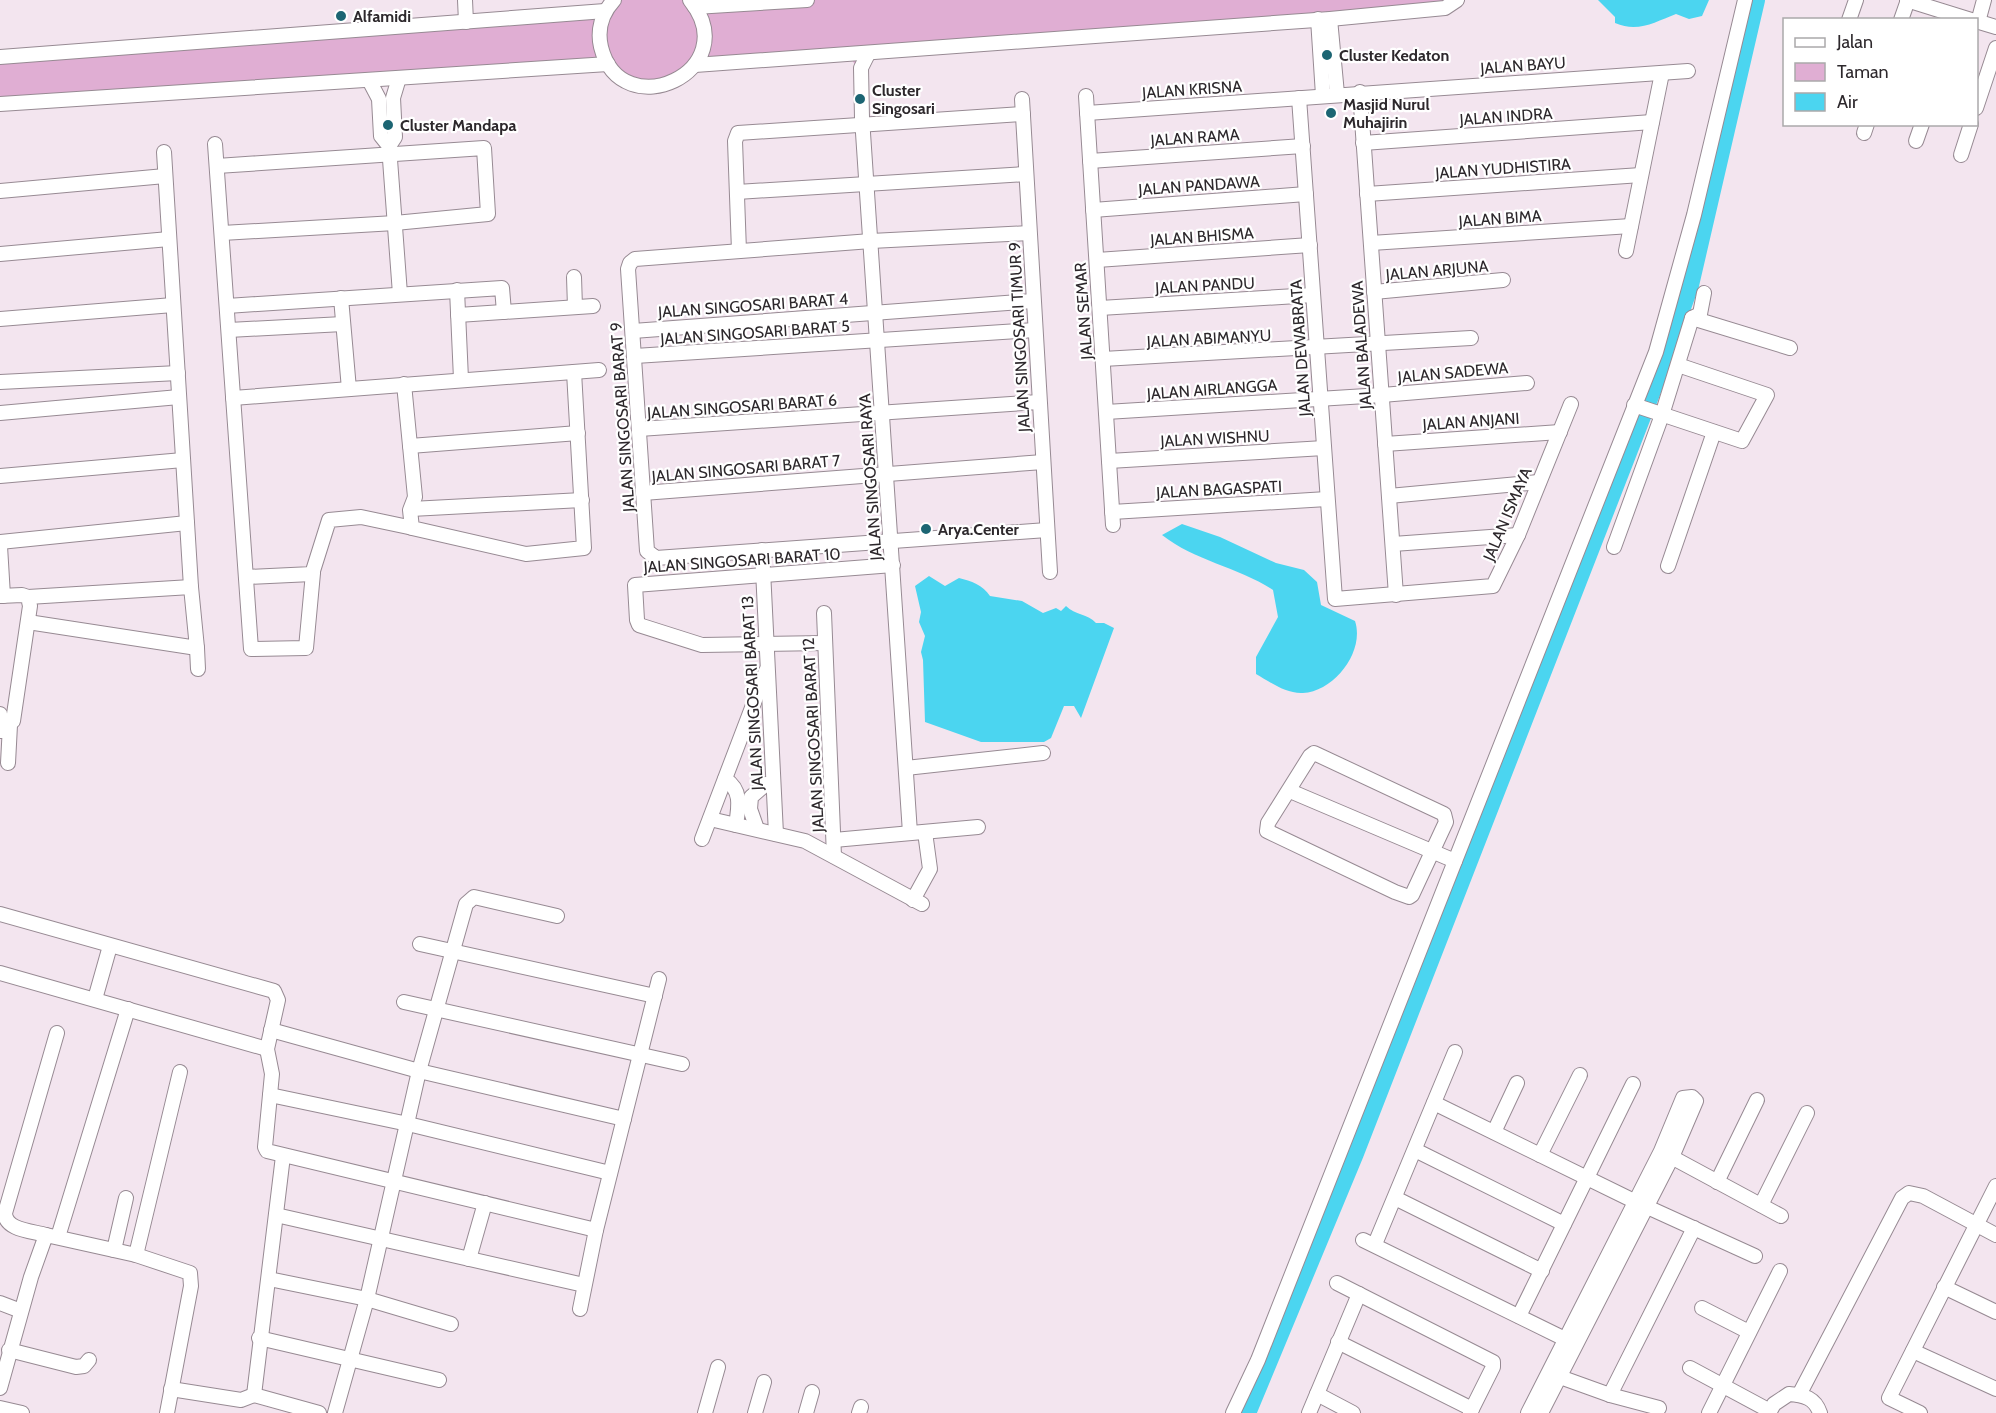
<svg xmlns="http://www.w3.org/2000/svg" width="1996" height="1413" font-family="Cabin,sans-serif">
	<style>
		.green { fill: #e0aed3 }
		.water { fill: #4bd5f0 }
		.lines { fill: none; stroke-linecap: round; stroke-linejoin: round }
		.river { stroke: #4bd5f0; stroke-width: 22 }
		.street-casing { stroke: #978a93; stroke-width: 16 }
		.street { stroke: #fff; stroke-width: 14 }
		.poi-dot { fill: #1c6573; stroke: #fff; stroke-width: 2 }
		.labels { text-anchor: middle; stroke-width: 4.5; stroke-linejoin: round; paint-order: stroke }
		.poi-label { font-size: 16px; font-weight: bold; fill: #2d282c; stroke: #fff; text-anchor: start }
		.street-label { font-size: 16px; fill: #2d282c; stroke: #fff }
	</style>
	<rect width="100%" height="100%" fill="#f3e5ef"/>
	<!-- green -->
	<g class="green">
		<polygon points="614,0 690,0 695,7 807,0 1457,0 1454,3 868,54 857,68 849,55 695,65 651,87 608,64 0,104 0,57 605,11"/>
		<polygon points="1745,0 1754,0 1688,285 1651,388 1397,1040 1245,1413 1233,1413 1656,352"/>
	</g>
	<!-- water -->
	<g class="water">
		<path d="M 1598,0 L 1709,0 L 1702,16 L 1689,19 L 1676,14 C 1655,22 1638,33 1615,23 L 1615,17 Z"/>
		<path d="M 1182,524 L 1220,537 L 1276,563 L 1304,570 L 1317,582 L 1321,605 L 1355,621 C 1365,651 1335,691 1303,693 C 1286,694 1270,682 1256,674 L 1256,657 L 1278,617 L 1273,590 C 1238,567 1195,561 1162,535 Z"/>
		<path d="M 929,576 L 945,586 L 959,578 C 971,581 983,585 990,596 L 1022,601 L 1043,613 L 1056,608 L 1061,611 L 1066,606 C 1075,615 1088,614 1096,623 L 1104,623 L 1114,628 L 1081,718 L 1074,706 L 1064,706 L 1051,738 L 1044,742 L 981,742 L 925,722 L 923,660 L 921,652 L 925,636 L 919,622 L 921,612 L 915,586 Z"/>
	</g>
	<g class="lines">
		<!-- river -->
		<polyline class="river" points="1245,1413 1353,1153 1651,388 1688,285 1754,0"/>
		<defs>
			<g id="street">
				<polyline points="465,0 466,22"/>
				<path d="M 614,0 C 602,13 597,30 601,47 C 621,128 747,71 690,0"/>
				<polyline points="1907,0 1971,20"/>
				<polyline points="695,7 807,0"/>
				<polyline points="1318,19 1323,95"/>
				<polyline points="1330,19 1337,94"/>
				<polyline points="1849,20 1856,0"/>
				<polyline points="1901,20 1908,0"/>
				<polyline points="1976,21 1996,27"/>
				<polyline points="1978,22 1984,0"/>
				<polyline points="868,54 861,68 862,118 910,833"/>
				<polyline points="0,57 605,11"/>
				<polyline points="695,65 1330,19 1445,8 1457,0"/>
				<polyline points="369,80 379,99 381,136 389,146"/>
				<polyline points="1360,92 1396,595"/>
				<polyline points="1086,96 1113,525"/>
				<polyline points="1299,98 1335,599 1493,586 1518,535 1571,404"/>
				<polyline points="1022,99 1050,572"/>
				<polyline points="0,104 608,64"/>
				<polyline points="1976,108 1996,48"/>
				<polyline points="1087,113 1688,71"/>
				<polyline points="1864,133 1867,124"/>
				<polyline points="1916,141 1922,124"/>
				<polyline points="1363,143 1652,122"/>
				<polyline points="215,144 251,649 306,648 313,573"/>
				<polyline points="389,146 400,294"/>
				<polyline points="389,146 395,137 393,98 399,78"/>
				<polyline points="164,152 191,587"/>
				<polyline points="1961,155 1971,124"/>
				<polyline points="1090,161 1303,146"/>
				<polyline points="217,166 484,148 488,214 395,223 222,233"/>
				<polyline points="0,191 165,176"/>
				<polyline points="737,192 1026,174"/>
				<polyline points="1367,194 1641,175"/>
				<polyline points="1093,210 1306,194"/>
				<polyline points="1029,233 871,241 635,259 630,263 628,269 647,551 656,558 1047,530"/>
				<polyline points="1371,243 1631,226"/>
				<polyline points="739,251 735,141 738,133 1023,114"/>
				<polyline points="1626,251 1662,73"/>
				<polyline points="0,254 169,239"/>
				<polyline points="1097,260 1310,245"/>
				<polyline points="574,277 575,307"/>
				<polyline points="457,290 461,379"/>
				<polyline points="1374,292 1503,280"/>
				<polyline points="341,298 349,389"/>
				<polyline points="227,306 502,288 504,312"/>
				<polyline points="1100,308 1313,295"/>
				<polyline points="458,315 593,306"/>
				<polyline points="1692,318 1790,348"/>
				<polyline points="0,319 173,305"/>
				<polyline points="229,330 343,324"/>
				<polyline points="633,331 1033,301"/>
				<polyline points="635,356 1035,330"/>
				<polyline points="1103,359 1471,338"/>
				<polyline points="0,382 178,373"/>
				<polyline points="404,384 415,497 410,510 412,528 526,554 584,548 574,372"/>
				<polyline points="233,398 599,370"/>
				<polyline points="1634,405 1742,441 1767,395 1678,365"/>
				<polyline points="1106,412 1382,395 1527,383"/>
				<polyline points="0,413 179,397"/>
				<polyline points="639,429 1039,402"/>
				<polyline points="1385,444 1560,432"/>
				<polyline points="410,446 578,433"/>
				<polyline points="1109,461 1324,448"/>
				<polyline points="0,476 183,460"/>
				<polyline points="643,493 1043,462"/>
				<polyline points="1389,496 1539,482"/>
				<polyline points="411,509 582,500"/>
				<polyline points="1112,512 1327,499"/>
				<polyline points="0,542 187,523"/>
				<polyline points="1393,544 1518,535"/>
				<polyline points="0,546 3,596"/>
				<polyline points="1614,547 1662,415 1692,318 1700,314 1704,293"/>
				<polyline points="762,550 776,834"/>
				<polyline points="1668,566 1714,432"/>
				<polyline points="246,577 312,574 329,520 361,517 413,528"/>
				<polyline points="0,596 22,595 28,597 30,606 13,721 0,731"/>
				<polyline points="28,597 191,587 197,648 28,622"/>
				<polyline points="824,613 834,856"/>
				<polyline points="825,643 702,645 639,625 637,620 635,585 893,565"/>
				<polyline points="197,648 198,669"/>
				<polyline points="0,714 2,731"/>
				<polygon points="1314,753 1444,814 1446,822 1412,895 1409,897 1395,892 1267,831 1268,823 1310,756"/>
				<polyline points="8,763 10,725"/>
				<polyline points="906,768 1043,753"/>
				<path d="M 725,779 C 742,790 739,806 736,825"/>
				<polyline points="1290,791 1455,861"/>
				<polyline points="710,819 805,841 922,904"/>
				<polyline points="757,829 750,809 751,797 766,784 773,785"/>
				<polyline points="702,839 766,671"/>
				<polyline points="834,840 978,827"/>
				<polyline points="913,900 930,869 925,832"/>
				<polyline points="0,914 274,991 278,1000 267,1049 272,1074 265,1147 267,1151 596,1230"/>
				<polyline points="420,944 655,996"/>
				<polyline points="0,973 267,1049"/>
				<polyline points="95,999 110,946"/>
				<polyline points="404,1002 682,1064"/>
				<polyline points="271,1030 419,1071 624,1119"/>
				<polyline points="270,1095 408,1124 610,1173"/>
				<polyline points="1434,1103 1634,1201 1755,1256"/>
				<polyline points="1494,1132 1517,1083"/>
				<polyline points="1415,1150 1564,1224"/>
				<polyline points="1664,1153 1781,1216"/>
				<polyline points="1540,1155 1580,1075"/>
				<polyline points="1717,1182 1757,1100"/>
				<polyline points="1395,1198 1542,1271"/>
				<polyline points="1761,1205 1807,1113"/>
				<polyline points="276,1215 584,1285"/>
				<path d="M 46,1235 C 32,1231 5,1230 5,1213 L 57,1033"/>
				<polyline points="58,1237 128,1009"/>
				<polyline points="1363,1240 1571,1342"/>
				<polyline points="1375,1244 1455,1052"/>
				<polyline points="114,1250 126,1198"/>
				<polyline points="136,1255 180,1072"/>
				<polyline points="469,1259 485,1203"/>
				<polyline points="269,1279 367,1299 451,1324"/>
				<polyline points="1337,1283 1493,1362 1493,1367 1470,1413"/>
				<polyline points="1944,1287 1996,1312"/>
				<polyline points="0,1303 21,1311"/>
				<polyline points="1702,1308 1749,1332"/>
				<polyline points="580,1309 596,1230 659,979"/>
				<polyline points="1519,1316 1633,1084"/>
				<polyline points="259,1338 439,1380"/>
				<polyline points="1338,1342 1472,1409"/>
				<polyline points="9,1350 76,1367 84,1366 89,1360"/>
				<polyline points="1913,1351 1996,1389"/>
				<polyline points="1690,1368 1770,1411"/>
				<polyline points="1560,1377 1610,1395 1659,1408"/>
				<polyline points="0,1388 31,1277 46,1235 136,1255 190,1273 191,1286 167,1413"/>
				<polyline points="171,1389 241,1400 254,1395"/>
				<polyline points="1317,1394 1353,1413"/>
				<polyline points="254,1395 283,1156"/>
				<polyline points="254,1395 319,1413"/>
				<polyline points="1610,1395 1694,1228"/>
				<polyline points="1799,1395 1902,1198 1909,1193 1923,1196 1996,1235"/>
				<polyline points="0,1408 22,1413"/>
				<polyline points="335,1413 367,1299 419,1071 466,904 474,897 557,916"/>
				<polyline points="705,1413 718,1367"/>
				<polyline points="755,1413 764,1382"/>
				<polyline points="806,1413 812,1392"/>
				<polyline points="859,1413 861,1407"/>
				<polyline points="1233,1413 1258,1360 1656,352 1694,215 1745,0"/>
				<polyline points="1309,1413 1359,1294"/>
				<polyline points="1528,1413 1661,1151 1683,1098 1692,1097 1696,1101 1672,1157 1541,1413"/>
				<polyline points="1709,1413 1780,1271"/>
				<path d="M 1769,1413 L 1774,1404 L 1789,1394 C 1804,1395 1815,1398 1820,1413"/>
				<polyline points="1920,1413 1889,1398 1996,1186"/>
			</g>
		</defs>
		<!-- street casing -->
		<use href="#street" class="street-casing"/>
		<!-- street -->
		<use href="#street" class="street"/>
	</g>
	<!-- markers -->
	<g class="poi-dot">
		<circle cx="341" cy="16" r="6"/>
		<circle cx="1327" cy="55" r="6"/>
		<circle cx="860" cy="99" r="6"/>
		<circle cx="1331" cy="113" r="6"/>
		<circle cx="388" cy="125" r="6"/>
		<circle cx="926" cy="529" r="6"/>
	</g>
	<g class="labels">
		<!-- poi labels -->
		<g class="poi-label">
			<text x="353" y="22">Alfamidi</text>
			<text x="1339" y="61">Cluster Kedaton</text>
			<text x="872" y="96">Cluster<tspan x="872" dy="18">Singosari</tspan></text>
			<text x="1343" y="110">Masjid Nurul<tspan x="1343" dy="18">Muhajirin</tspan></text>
			<text x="400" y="131">Cluster Mandapa</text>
			<text x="938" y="535">Arya.Center</text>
		</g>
		<!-- street labels -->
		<g class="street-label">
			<text transform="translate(1523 65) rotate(-4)" y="6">JALAN BAYU</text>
			<text transform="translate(1192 89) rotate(-4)" y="6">JALAN KRISNA</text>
			<text transform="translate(1506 116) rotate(-4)" y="6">JALAN INDRA</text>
			<text transform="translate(1195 137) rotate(-4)" y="6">JALAN RAMA</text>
			<text transform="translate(1503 168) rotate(-4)" y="6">JALAN YUDHISTIRA</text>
			<text transform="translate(1199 185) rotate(-4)" y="6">JALAN PANDAWA</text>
			<text transform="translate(1500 218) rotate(-4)" y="6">JALAN BIMA</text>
			<text transform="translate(1202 236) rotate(-4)" y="6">JALAN BHISMA</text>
			<text transform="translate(1437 270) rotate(-5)" y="6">JALAN ARJUNA</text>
			<text transform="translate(1205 285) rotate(-3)" y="6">JALAN PANDU</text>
			<text transform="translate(753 305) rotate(-4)" y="6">JALAN SINGOSARI BARAT 4</text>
			<text transform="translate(1083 311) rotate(-94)" y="6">JALAN SEMAR</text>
			<text transform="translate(755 332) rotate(-4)" y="6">JALAN SINGOSARI BARAT 5</text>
			<text transform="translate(1019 337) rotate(-93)" y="6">JALAN SINGOSARI TIMUR 9</text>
			<text transform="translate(1209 338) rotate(-3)" y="6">JALAN ABIMANYU</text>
			<text transform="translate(1361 345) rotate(-94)" y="6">JALAN BALADEWA</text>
			<text transform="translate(1300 348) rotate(-94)" y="6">JALAN DEWABRATA</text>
			<text transform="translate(1453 372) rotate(-5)" y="6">JALAN SADEWA</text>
			<text transform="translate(1212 389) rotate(-4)" y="6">JALAN AIRLANGGA</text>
			<text transform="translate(742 406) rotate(-4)" y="6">JALAN SINGOSARI BARAT 6</text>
			<text transform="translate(622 417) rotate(-94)" y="6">JALAN SINGOSARI BARAT 9</text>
			<text transform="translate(1471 421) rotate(-4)" y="6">JALAN ANJANI</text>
			<text transform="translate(1215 438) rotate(-3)" y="6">JALAN WISHNU</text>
			<text transform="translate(746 468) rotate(-5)" y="6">JALAN SINGOSARI BARAT 7</text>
			<text transform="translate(870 477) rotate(-94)" y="6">JALAN SINGOSARI RAYA</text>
			<text transform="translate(1219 489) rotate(-3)" y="6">JALAN BAGASPATI</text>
			<text transform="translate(1507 514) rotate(-67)" y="6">JALAN ISMAYA</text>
			<text transform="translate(742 560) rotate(-4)" y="6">JALAN SINGOSARI BARAT 10</text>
			<text transform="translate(752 693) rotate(-93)" y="6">JALAN SINGOSARI BARAT 13</text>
			<text transform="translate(813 735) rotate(-93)" y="6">JALAN SINGOSARI BARAT 12</text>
		</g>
	</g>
	<!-- legend -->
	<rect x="1783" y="18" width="195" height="108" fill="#ffffff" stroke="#aba9ab" stroke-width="1.5"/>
	<rect x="1795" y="38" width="30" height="9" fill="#ffffff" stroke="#aba9ab" stroke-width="1.5"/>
	<text x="1837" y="48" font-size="18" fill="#2d282c">Jalan</text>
	<rect x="1795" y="63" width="30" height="18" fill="#e0aed3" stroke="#aba9ab" stroke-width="1.5"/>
	<text x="1837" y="78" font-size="18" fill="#2d282c">Taman</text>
	<rect x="1795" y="93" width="30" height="18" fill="#4bd5f0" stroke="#aba9ab" stroke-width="1.5"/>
	<text x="1837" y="108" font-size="18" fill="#2d282c">Air</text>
</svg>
